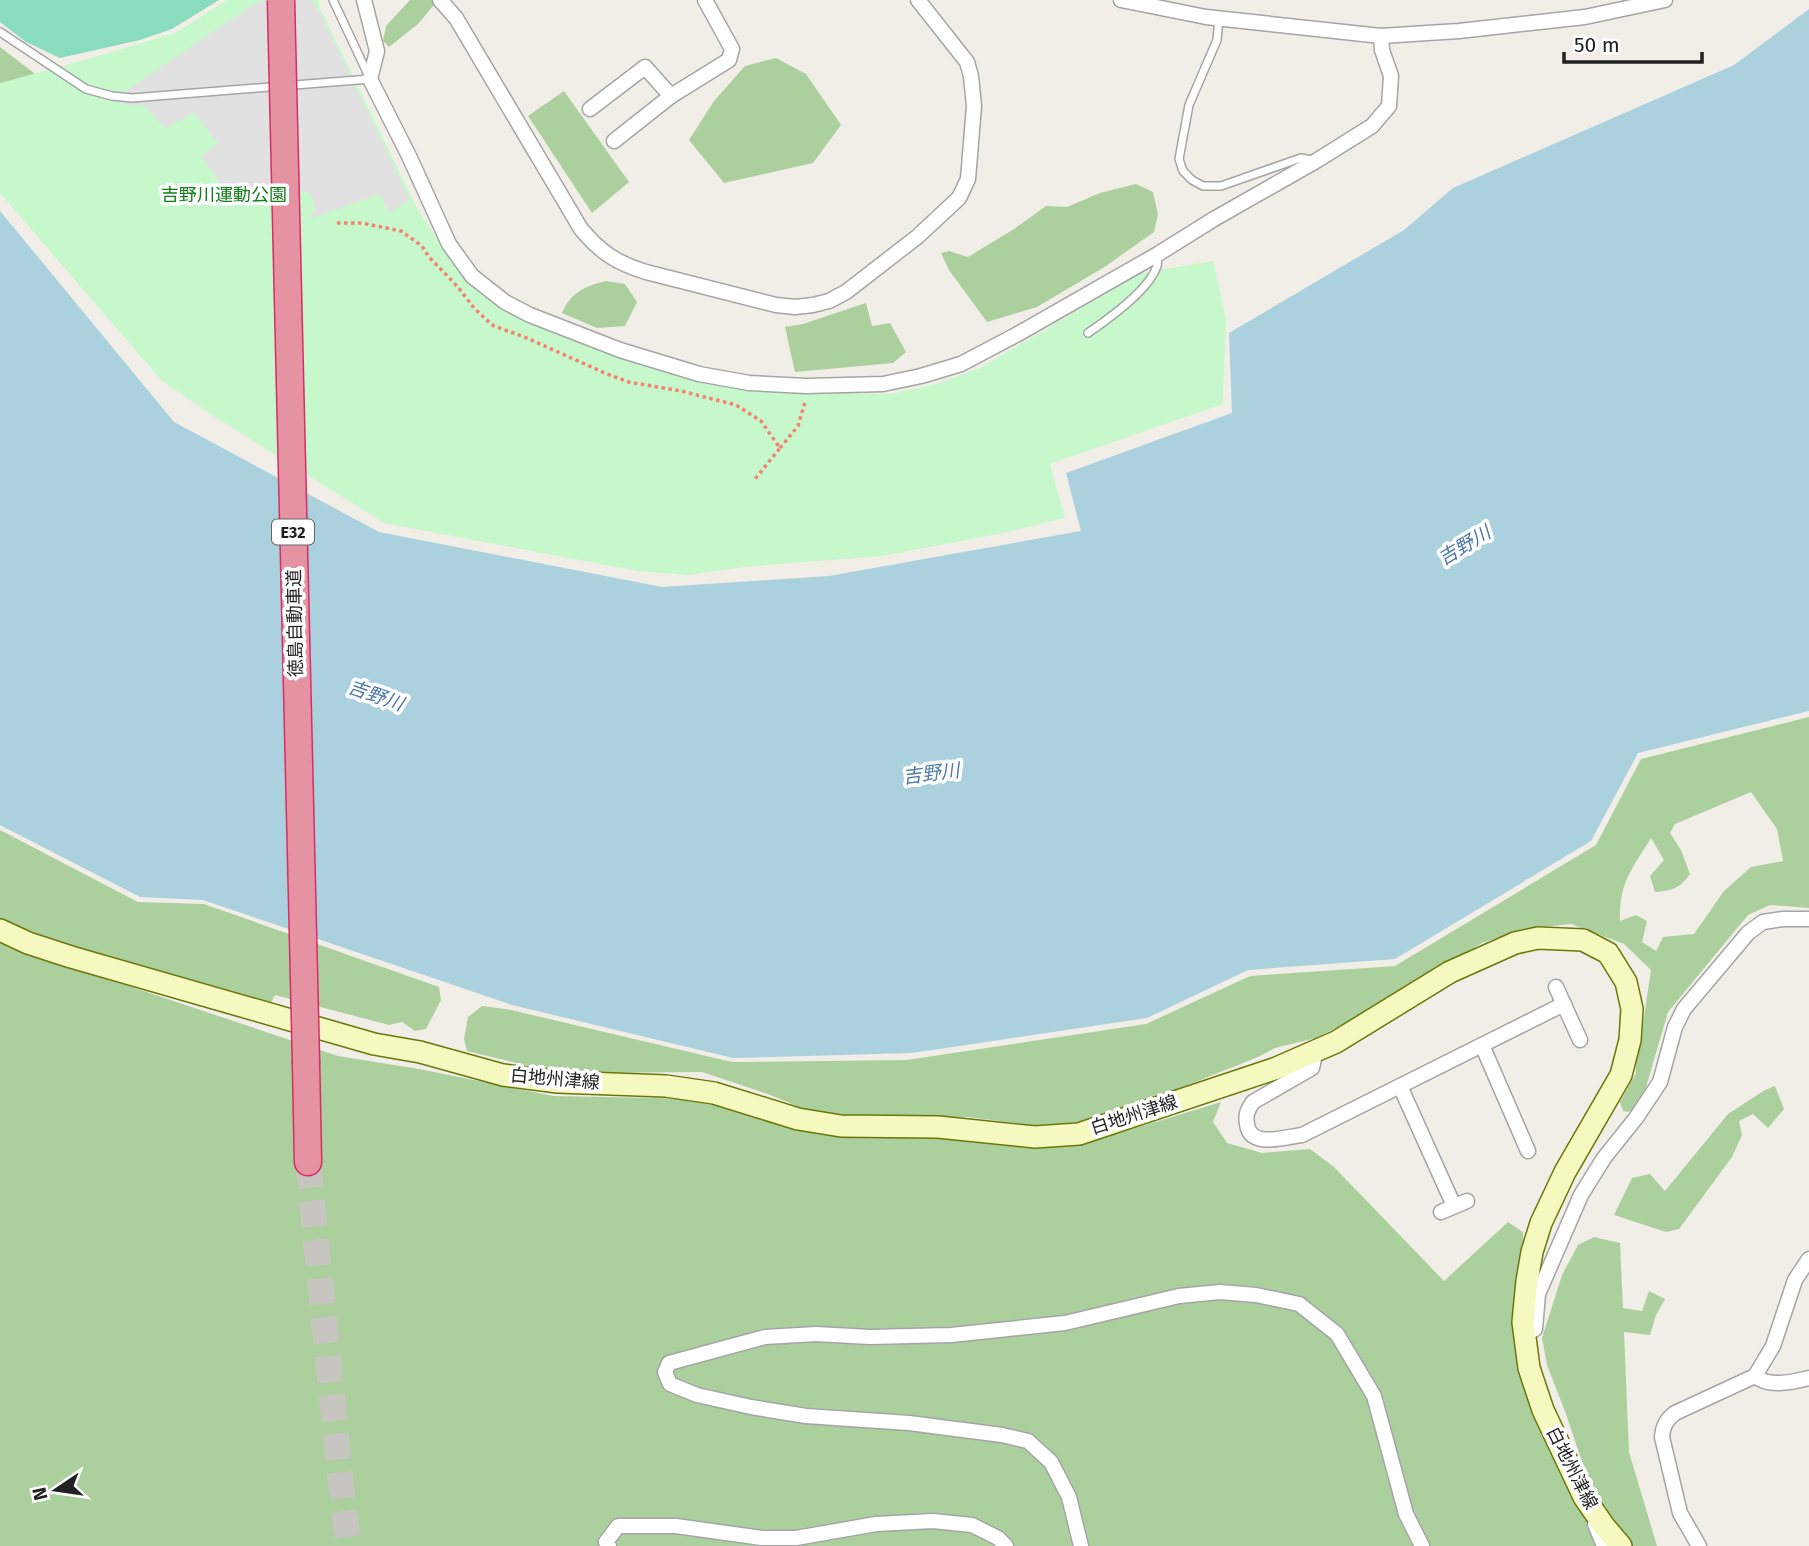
<svg xmlns="http://www.w3.org/2000/svg" width="1809" height="1546" font-family="'Fira Sans','Noto Sans JP',sans-serif">
	<style>
		.forest { fill: #accf9e; fill-rule: evenodd }
		.park { fill: #c7f8cb }
		.pitch { fill: #89ddbd }
		.parking { fill: #e1e1e1 }
		.water { fill: #aad1dd }
		.lines { fill: none; stroke-linecap: round; stroke-linejoin: round }
		.motorway-tunnel { stroke: #c7c5c0; stroke-width: 26; stroke-dasharray: 26 13; stroke-linecap: butt }
		.service-casing { stroke: #a5a5a5; stroke-width: 10 }
		.minor-casing { stroke: #a5a5a5; stroke-width: 17 }
		.secondary-casing { stroke: #6a7709; stroke-width: 24 }
		.motorway-casing { stroke: #d62d66; stroke-width: 29 }
		.path { stroke: #f68274; stroke-width: 3.5; stroke-dasharray: 3.5 3.5; stroke-linecap: butt }
		.service { stroke: #fff; stroke-width: 7 }
		.minor { stroke: #fff; stroke-width: 14 }
		.secondary { stroke: #f5f8bf; stroke-width: 21 }
		.motorway { stroke: #e593a2; stroke-width: 26 }
		.motorway-bridge-casing { stroke: #d62d66; stroke-width: 29; stroke-linecap: butt }
		.motorway-bridge { stroke: #e593a2; stroke-width: 26 }
		.labels { text-anchor: middle; stroke-width: 7; stroke-linejoin: round; paint-order: stroke }
		.shield { fill: #fff; stroke: #646464; stroke-width: 2 }
		.shield-label { font-size: 16px; font-weight: bold; fill: #212121 }
		.park-label { font-size: 18px; fill: #107e19; stroke: #fff }
		.street-label { font-size: 18px; fill: #212121; stroke: #fff }
		.water-label { font-size: 19px; font-style: italic; fill: #4c79a6; stroke: #fff }
	</style>
	<rect width="100%" height="100%" fill="#f1eee8"/>
	<!-- forest -->
	<g class="forest">
		<polygon points="410,0 438,0 418,24 389,47 383,41 386,26"/>
		<polygon points="0,47 68,99 0,105"/>
		<polygon points="776,58 806,74 841,125 813,163 724,183 689,140 714,101 745,66"/>
		<polygon points="564,91 629,182 592,213 528,116"/>
		<polygon points="1136,184 1153,192 1158,214 1154,232 1106,266 1037,307 987,322 949,270 941,253 949,251 968,257 1014,229 1046,206 1067,207 1100,193"/>
		<path d="M 606,281 L 625,284 L 637,302 L 625,326 L 597,328 L 562,313 C 571,292 585,286 606,281 Z"/>
		<polygon points="866,303 872,326 890,323 906,352 893,363 795,372 785,327 803,324"/>
		<path d="M 1809,717 L 1809,908 L 1770,905 L 1748,915 L 1668,1012 L 1642,1101 L 1629,1112 L 1623,1111 L 1620,1102 L 1636,1073 L 1635,1058 L 1642,1031 L 1651,970 L 1624,944 L 1571,924 L 1522,929 L 1482,943 L 1384,1003 L 1316,1038 L 1275,1048 L 1258,1057 L 1110,1116 L 1074,1127 L 1048,1127 L 968,1117 L 849,1118 L 809,1111 L 768,1094 L 702,1072 L 557,1073 L 467,1051 L 464,1039 L 468,1017 L 482,1006 L 511,1010 L 732,1062 L 907,1060 L 1146,1024 L 1250,976 L 1395,966 L 1596,845 L 1641,759 ZM 1751,792 L 1777,829 L 1783,861 L 1751,867 L 1724,891 L 1694,934 L 1663,937 L 1656,951 L 1642,942 L 1647,921 L 1636,915 L 1620,921 C 1619,882 1632,869 1651,838 L 1664,860 L 1650,876 L 1655,892 C 1673,890 1679,889 1690,874 L 1681,850 L 1670,833 L 1675,824 Z"/>
		<polygon points="0,830 138,902 204,904 439,987 441,1000 426,1029 415,1031 402,1022 389,1025 275,995 271,1003 21,933 0,920"/>
		<polygon points="0,943 338,1056 419,1069 553,1096 704,1099 784,1127 834,1136 951,1138 1025,1146 1080,1145 1221,1102 1213,1122 1227,1143 1262,1153 1310,1149 1334,1167 1444,1281 1508,1222 1523,1232 1528,1396 1596,1503 1566,1414 1547,1365 1542,1338 1562,1275 1578,1245 1594,1237 1620,1243 1623,1308 1642,1311 1649,1291 1665,1299 1656,1315 1650,1335 1624,1332 1629,1452 1657,1546 0,1546"/>
		<polygon points="1775,1086 1784,1109 1768,1128 1753,1114 1739,1121 1742,1135 1732,1157 1679,1229 1666,1232 1614,1215 1632,1178 1650,1174 1665,1191 1728,1114 1765,1090"/>
	</g>
	<!-- park -->
	<polygon class="park" points="227,0 319,0 319,6 417,208 448,256 451,257 465,277 483,294 516,315 555,332 647,366 708,383 770,391 890,394 936,384 980,368 1141,273 1213,261 1226,320 1223,404 1050,464 1065,518 1003,533 882,556 744,567 688,575 637,571 384,523 215,417 162,381 0,193 0,83 77,62 175,33"/>
	<!-- pitch -->
	<polygon class="pitch" points="0,0 219,0 172,29 140,40 60,58 26,42 0,22"/>
	<!-- parking -->
	<polygon class="parking" points="273,0 312,0 321,15 410,200 389,213 380,194 310,219 315,208 313,199 308,192 300,190 260,204 226,205 222,186 201,156 218,143 194,113 165,128 145,106 128,105 112,100 257,2"/>
	<!-- water -->
	<polygon class="water" points="1809,9 1809,711 1638,753 1591,841 1395,959 1248,970 1147,1018 912,1053 733,1058 512,1005 203,900 140,897 0,825 0,211 174,422 379,532 662,587 829,576 1081,531 1066,473 1232,413 1229,333 1404,230 1453,188 1734,65"/>
	<g class="lines">
		<!-- motorway-tunnel -->
		<polyline class="motorway-tunnel" points="308,1162 343,1505 349,1546"/>
		<defs>
			<g id="service">
				<polyline points="1219,18 1217,40 1189,105 1179,159 1183,171 1192,180 1203,186 1221,186 1301,158 1312,160"/>
				<polyline points="0,32 86,89 112,96 132,98 370,79 333,0"/>
				<path d="M 1088,333 C 1107,320 1150,289 1157,266 C 1158,263 1157,259 1158,255"/>
			</g>
			<g id="minor">
				<polyline points="364,0 377,51 370,79 409,156 449,244 472,276 505,302 530,315 620,350 699,374 749,383 806,386 883,384 921,376 961,364 1016,335 1158,254 1214,219 1316,161 1372,126 1389,106 1391,76 1382,50 1381,36"/>
				<path d="M 440,0 L 456,18 L 581,229 C 601,253 617,263 646,272 L 776,305 L 795,307 L 813,305 L 829,301 L 846,292 L 917,237 L 959,198 L 968,179 L 974,106 L 971,76 L 967,62 L 918,0"/>
				<polyline points="1121,0 1206,17 1381,36 1459,31 1585,17 1665,0"/>
				<polyline points="590,109 645,67 671,96"/>
				<polyline points="614,141 671,96 729,60 732,49 705,0"/>
				<polyline points="1556,987 1580,1040"/>
				<polyline points="1482,1045 1528,1151"/>
				<path d="M 1316,1050 L 1312,1068 L 1253,1102 C 1248,1109 1245,1115 1247,1124 C 1250,1149 1285,1137 1302,1135 L 1564,1004"/>
				<polyline points="1400,1086 1454,1206"/>
				<polyline points="1441,1212 1467,1201"/>
				<polyline points="1525,1335 1535,1329 1538,1294 1581,1195 1604,1158 1636,1118 1660,1082 1675,1027 1684,1009 1748,933 1763,922 1783,919 1809,919"/>
				<path d="M 1755,1376 C 1769,1388 1792,1382 1809,1378"/>
				<polyline points="1595,1524 1604,1546"/>
				<polyline points="609,1546 606,1542 618,1526 676,1526 762,1538 796,1538 876,1524 933,1521 972,1525 998,1538 1006,1546"/>
				<polyline points="1081,1546 1069,1497 1051,1462 1028,1441 1002,1435 909,1423 806,1416 751,1407 697,1395 670,1384 665,1372 669,1363 765,1337 816,1334 870,1337 951,1335 1065,1323 1179,1296 1220,1292 1256,1295 1299,1304 1337,1334 1374,1396 1406,1514 1422,1546"/>
				<path d="M 1699,1546 L 1680,1513 L 1662,1437 C 1663,1426 1666,1420 1675,1413 L 1755,1376 L 1773,1346 L 1795,1280 L 1809,1259"/>
			</g>
			<polyline id="secondary" points="0,930 28,943 71,957 374,1044 420,1052 503,1075 558,1082 666,1086 714,1093 798,1119 841,1126 938,1127 1035,1137 1079,1134 1274,1069 1336,1042 1450,972 1515,943 1538,938 1583,940 1608,953 1626,982 1632,1009 1630,1040 1621,1075 1565,1172 1541,1223 1532,1252 1527,1281 1523,1322 1529,1368 1543,1410 1584,1497 1604,1526 1621,1546"/>
			<polyline id="motorway" points="306,1063 308,1162"/>
		</defs>
		<!-- service casing -->
		<use href="#service" class="service-casing"/>
		<!-- minor casing -->
		<use href="#minor" class="minor-casing"/>
		<!-- secondary casing -->
		<use href="#secondary" class="secondary-casing"/>
		<!-- motorway casing -->
		<use href="#motorway" class="motorway-casing"/>
		<!-- path -->
		<g class="path">
			<polyline points="337,223 362,223 401,231 422,246 429,257 457,286 474,308 492,325 529,339 607,374 629,382 681,391 736,405 761,421 780,448 755,479"/>
			<polyline points="780,448 798,426 805,402"/>
		</g>
		<!-- service -->
		<use href="#service" class="service"/>
		<!-- minor -->
		<use href="#minor" class="minor"/>
		<!-- secondary -->
		<use href="#secondary" class="secondary"/>
		<!-- motorway -->
		<use href="#motorway" class="motorway"/>
		<defs>
			<polyline id="motorway-bridge" points="281,0 306,1063"/>
		</defs>
		<!-- motorway-bridge casing -->
		<use href="#motorway-bridge" class="motorway-bridge-casing"/>
		<!-- motorway-bridge -->
		<use href="#motorway-bridge" class="motorway-bridge"/>
	</g>
	<g class="labels">
		<!-- shield labels -->
		<rect class="shield" x="272" y="519.5" width="42" height="25" rx="5"/>
		<g class="shield-label">
			<text x="293" y="538">E32</text>
		</g>
		<!-- park labels -->
		<g class="park-label">
			<text x="224" y="201">吉野川運動公園</text>
		</g>
		<!-- street labels -->
		<g class="street-label">
			<text transform="translate(295 623) rotate(-91)" y="6">徳島自動車道</text>
			<text transform="translate(555 1079) rotate(5)" y="6">白地州津線</text>
			<text transform="translate(1134 1115) rotate(-18)" y="6">白地州津線</text>
			<text transform="translate(1572 1468) rotate(63)" y="6">白地州津線</text>
		</g>
		<!-- water labels -->
		<g class="water-label">
			<text transform="translate(1464 545) rotate(-31)" y="7">吉野川</text>
			<text transform="translate(376 695) rotate(19)" y="7">吉野川</text>
			<text transform="translate(931 773) rotate(-7)" y="7">吉野川</text>
		</g>
	</g>
	<!-- north arrow -->
	<g transform="translate(56 1490) rotate(257)" stroke="#ffffff" stroke-width="5" paint-order="stroke">
	<path d="M0-5L12 26L0 18L-12 26Z" fill="#212121"/>
	<text y="-10" font-size="19" font-weight="bold" text-anchor="middle" fill="#212121">N</text>
	</g>
	<!-- scale -->
	<path d="M1564 52v10h138v-10" fill="none" stroke="#212121" stroke-width="3.5"/>
	<text x="1574" y="52" font-size="21" fill="#212121" stroke="#ffffff" stroke-width="5" paint-order="stroke">50 m</text>
</svg>
